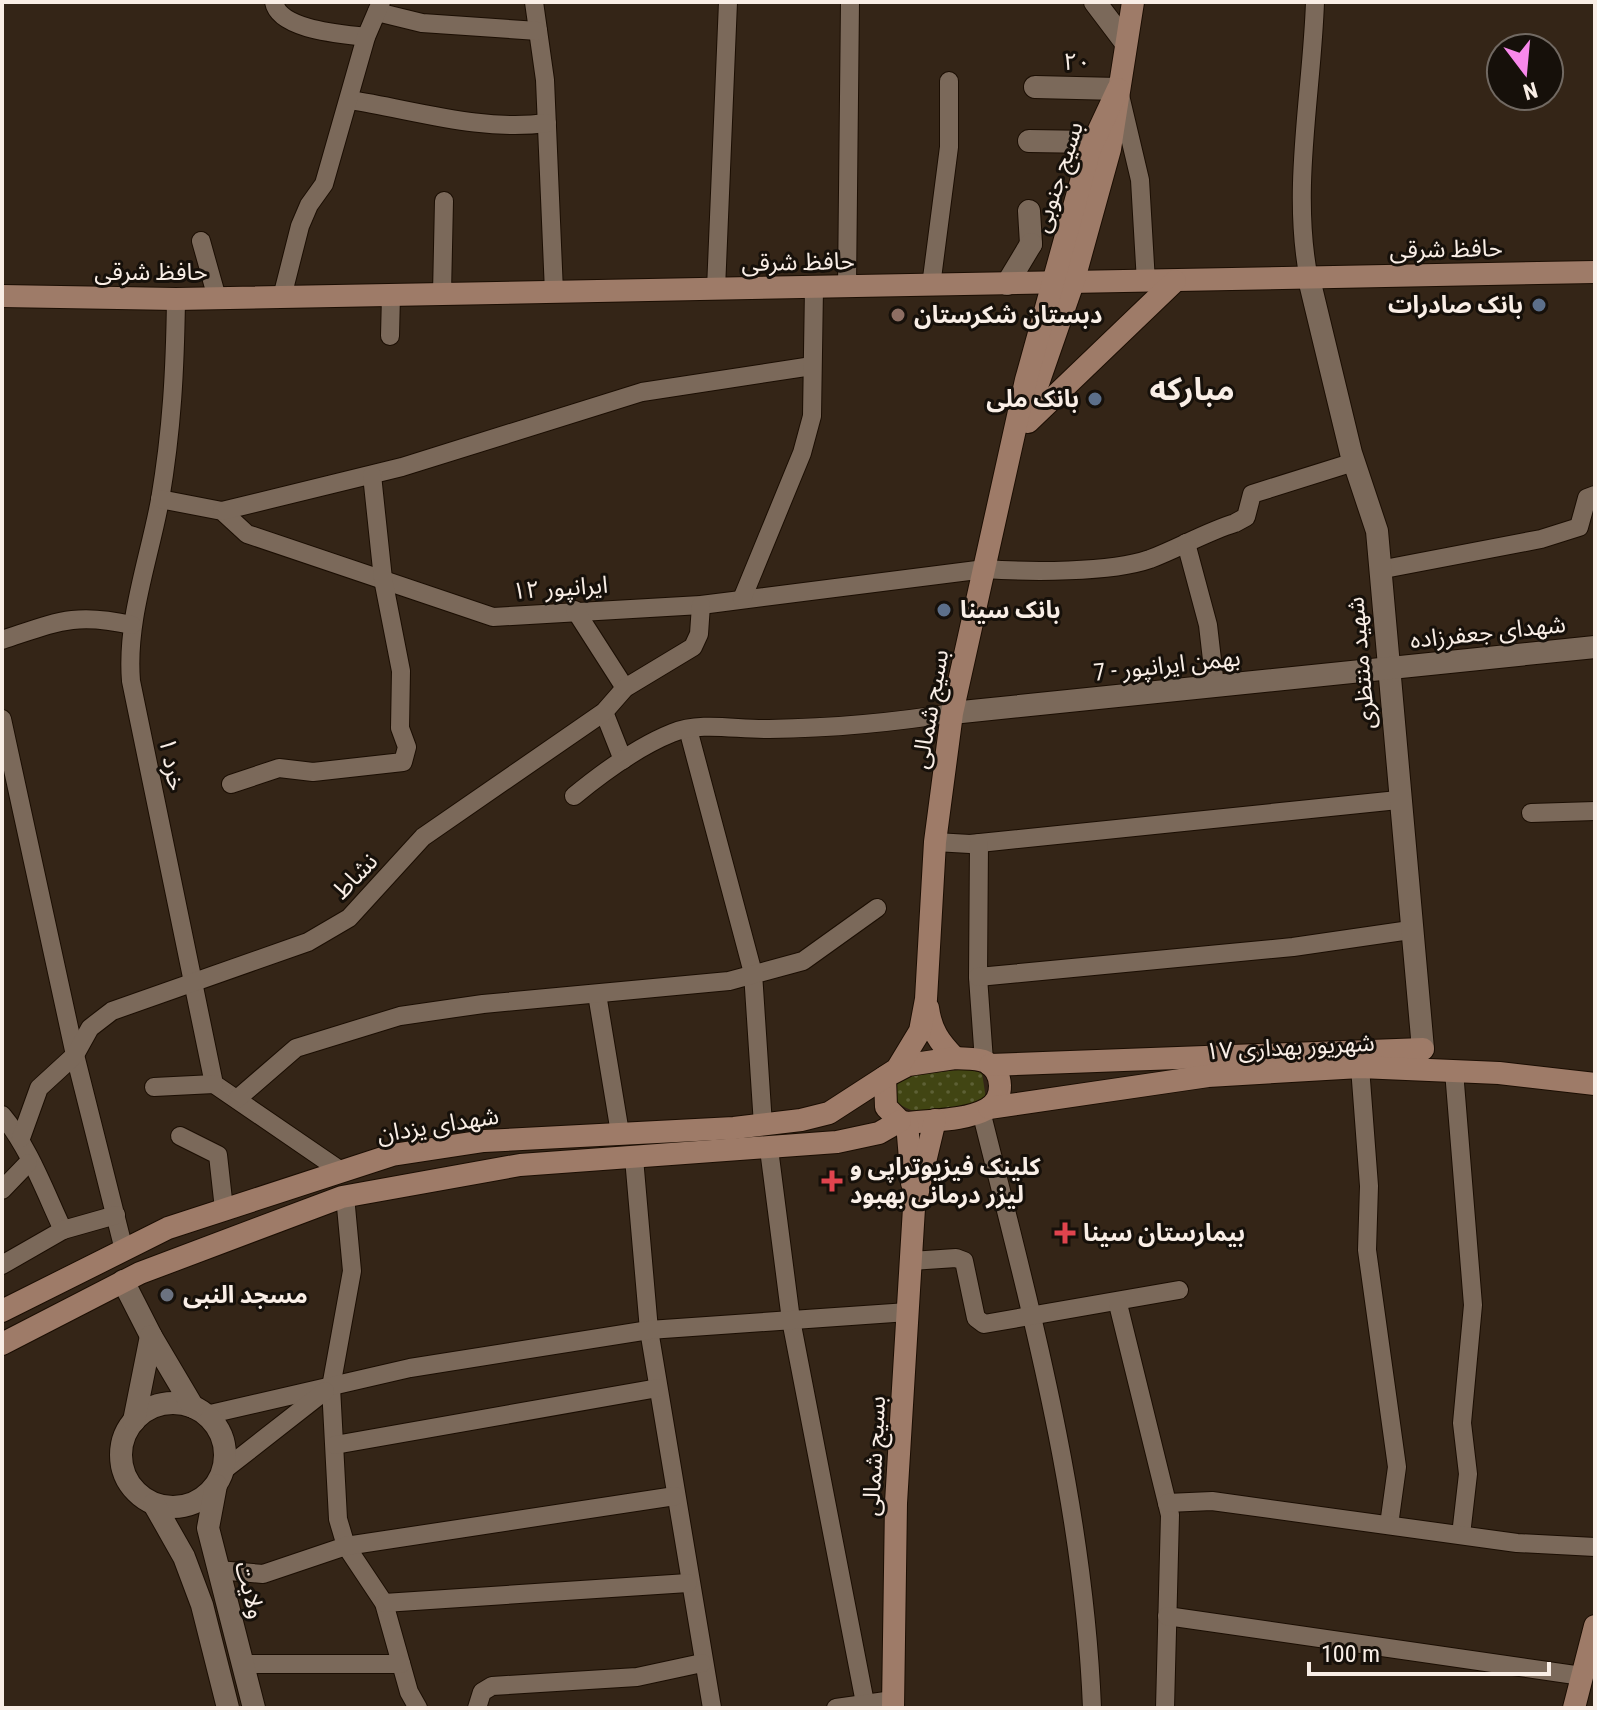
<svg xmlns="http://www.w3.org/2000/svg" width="1597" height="1710" font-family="'Roboto Condensed','Noto Sans Arabic',sans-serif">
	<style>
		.grass { fill: url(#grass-dots) }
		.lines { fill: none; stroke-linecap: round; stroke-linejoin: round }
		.minor-casing { stroke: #1b0e03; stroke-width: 20 }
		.tertiary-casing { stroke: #1b0e03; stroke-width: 24 }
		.secondary-casing { stroke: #1b0e03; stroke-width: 24 }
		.minor { stroke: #7b695a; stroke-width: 18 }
		.tertiary { stroke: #7b695a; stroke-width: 22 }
		.secondary { stroke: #9e7b68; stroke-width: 22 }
		.service-dot { fill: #5c6f8a; stroke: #16100a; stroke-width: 3 }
		.education-dot { fill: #8d6e63; stroke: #16100a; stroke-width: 3 }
		.health-dot { fill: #e0444e; stroke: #16100a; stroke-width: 3 }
		.worship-dot { fill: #6b7280; stroke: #16100a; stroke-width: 3 }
		.labels { text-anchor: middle; stroke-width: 6; stroke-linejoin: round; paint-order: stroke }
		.street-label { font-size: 24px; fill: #f9eee6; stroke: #16100a }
		.poi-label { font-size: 24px; font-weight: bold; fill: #f9eee6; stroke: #16100a; text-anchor: start }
		.district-label { font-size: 32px; font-weight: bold; fill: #f9eee6; stroke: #16100a }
	</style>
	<defs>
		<pattern id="grass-dots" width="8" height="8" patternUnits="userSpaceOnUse" patternTransform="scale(2)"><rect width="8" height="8" fill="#414513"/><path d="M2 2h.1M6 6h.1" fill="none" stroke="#5d6035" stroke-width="1.8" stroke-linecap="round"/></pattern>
	</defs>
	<rect width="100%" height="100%" fill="#342517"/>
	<!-- grass -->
	<path class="grass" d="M 968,1069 L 982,1073 L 986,1099 C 961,1110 917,1122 896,1101 L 895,1088 L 903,1076 Z"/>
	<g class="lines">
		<defs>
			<g id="minor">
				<path d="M 274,2 C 279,30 342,34 366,37"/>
				<polyline points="534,2 545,80 554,292"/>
				<polyline points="377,12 422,23 538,31"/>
				<polyline points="1119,91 1140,180 1146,282"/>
				<path d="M 350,100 C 414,110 482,132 547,123"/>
				<polyline points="201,241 217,298"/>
				<path d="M 1309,279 C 1291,190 1312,93 1315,2"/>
				<polyline points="931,286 949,147 949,81"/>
				<polyline points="847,287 850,2"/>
				<polyline points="716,289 728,2"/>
				<polyline points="442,294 444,201"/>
				<polyline points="282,297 300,226 309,205 324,184 366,37 381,2"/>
				<path d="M 176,299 C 175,370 172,429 160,500 C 149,560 126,620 131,681 L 214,1084 L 341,1171"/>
				<polyline points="390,336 391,295"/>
				<path d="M 160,499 L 222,511 L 247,534 L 493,617 L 701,605 L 985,569 C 1028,572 1110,573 1150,559 C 1179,548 1206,532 1235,523 L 1246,517 L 1252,494 L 1354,462"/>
				<polyline points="222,511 402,467 642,392 812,366"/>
				<polyline points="1186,543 1208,625 1215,686"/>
				<polyline points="1379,570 1541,539 1579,527 1587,498 1595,495"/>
				<polyline points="742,599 802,453 812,416 814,288"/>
				<polyline points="575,610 625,688"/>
				<path d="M 2,640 C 57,622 74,612 132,625"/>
				<polyline points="604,712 623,760"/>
				<polyline points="2,719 75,1055 124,1250"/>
				<polyline points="688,729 753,973 763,1125"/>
				<polyline points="231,784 279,768 313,772 403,762 407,747 400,728 401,671 383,579 372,475"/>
				<path d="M 574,796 C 602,773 637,747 672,733 C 702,721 737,730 769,729 C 831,728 891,723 952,713"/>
				<polyline points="1531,813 1595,811"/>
				<polyline points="935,842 970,844 1398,800"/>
				<polyline points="979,843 978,977 984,1061"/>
				<polyline points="978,977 1293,947 1410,930"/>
				<polyline points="597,994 620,1133"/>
				<polyline points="1360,1067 1369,1186 1367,1250 1397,1467 1389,1525"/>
				<polyline points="1454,1071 1473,1305 1462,1423 1468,1474 1461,1535"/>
				<polyline points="154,1087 214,1084"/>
				<polyline points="237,1099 296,1048 400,1016 483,1004 729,981 803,961 877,908"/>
				<path d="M 981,1111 C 1030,1307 1084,1504 1092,1708"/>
				<path d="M 2,1115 C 29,1147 45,1192 63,1230"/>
				<polyline points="180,1136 218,1155 224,1209"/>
				<polyline points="21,1138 39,1088 75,1055 90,1028 112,1011 308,942 349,918 423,837 604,712 625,688 693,647 699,634 701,605"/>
				<polyline points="769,1149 791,1320 866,1708"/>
				<polyline points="634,1158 649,1330 712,1708"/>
				<polyline points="2,1190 28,1163"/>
				<polyline points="345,1196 352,1271 331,1387 338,1519 346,1546 384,1603 409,1692 418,1708"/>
				<polyline points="911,1261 956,1258 964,1261 976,1318 984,1324 1179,1290"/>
				<polyline points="2,1265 63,1230 116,1215"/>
				<polyline points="1118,1304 1170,1515 1165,1708"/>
				<polyline points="206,1415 410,1368 649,1330 908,1312"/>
				<polyline points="335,1445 658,1388"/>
				<polyline points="224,1470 325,1391"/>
				<polyline points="1167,1503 1212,1501 1517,1543 1595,1547"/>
				<polyline points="218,1570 263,1574 346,1546 675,1496"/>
				<polyline points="384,1603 688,1583"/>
				<polyline points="1167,1616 1582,1676"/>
				<polyline points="242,1664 401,1664"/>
				<polyline points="477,1708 482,1692 492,1686 637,1677 702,1663"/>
				<polyline points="836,1708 893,1700"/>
			</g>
			<g id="tertiary">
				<polyline points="1095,2 1126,43"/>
				<polyline points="1035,87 1118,89"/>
				<polyline points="1029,141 1093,142"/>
				<polyline points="1029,211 1031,244"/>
				<polyline points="1309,279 1351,453 1377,531 1423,1049"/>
				<polyline points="1007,284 1031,244"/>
				<polyline points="952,713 1595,647"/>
				<polyline points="123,1281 151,1336"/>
				<circle cx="173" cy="1455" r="52"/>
				<polyline points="134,1421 151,1336 193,1407"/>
				<polyline points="216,1485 208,1528 254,1708"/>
				<polyline points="154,1504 184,1557 202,1605 228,1708"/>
			</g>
			<g id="secondary">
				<polyline points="2,296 176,299 1595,272"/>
				<polyline points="1032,401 1073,283 1110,149 1133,2"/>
				<polyline points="1028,422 1175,281"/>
				<path d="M 928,1008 C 931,1030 939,1042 955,1058"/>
				<path d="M 955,1058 C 964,1059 978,1058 986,1062 C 1004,1072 1005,1099 987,1109 C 965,1121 931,1120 907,1123 L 900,1121 L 886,1107 L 885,1077 L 908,1065 Z"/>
				<polyline points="990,1065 1423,1049"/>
				<polyline points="989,1108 1208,1076 1360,1067 1499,1073 1595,1084"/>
				<polyline points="907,1123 912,1183"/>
				<polyline points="2,1311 168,1228 392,1155 484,1141 734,1128 801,1120 829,1113 897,1069 920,1031 926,999 935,842 952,713 1026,380 1090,149 1118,89"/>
				<polyline points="2,1344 140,1273 342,1197 520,1165 837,1142 879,1133 900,1121"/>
				<polyline points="893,1708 896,1503 914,1208 935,1120"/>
				<polyline points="1574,1708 1595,1626"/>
			</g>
		</defs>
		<!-- minor casing -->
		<use href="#minor" class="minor-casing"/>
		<!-- tertiary casing -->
		<use href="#tertiary" class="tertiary-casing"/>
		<!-- secondary casing -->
		<use href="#secondary" class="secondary-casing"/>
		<!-- minor -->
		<use href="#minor" class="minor"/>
		<!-- tertiary -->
		<use href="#tertiary" class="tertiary"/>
		<!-- secondary -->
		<use href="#secondary" class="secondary"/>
	</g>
	<!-- markers -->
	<g class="service-dot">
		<circle cx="1539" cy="305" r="8"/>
		<circle cx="1095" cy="399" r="8"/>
		<circle cx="944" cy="610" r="8"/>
	</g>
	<circle class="education-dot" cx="898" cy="315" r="8"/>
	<g class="health-dot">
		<path d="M828 1169h8v8h8v8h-8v8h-8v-8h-8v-8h8z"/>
		<path d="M1061 1221h8v8h8v8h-8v8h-8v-8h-8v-8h8z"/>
	</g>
	<circle class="worship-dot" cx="167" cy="1295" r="8"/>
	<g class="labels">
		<!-- street labels -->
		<g class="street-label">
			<text transform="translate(1077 62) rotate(1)" y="8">۲۰</text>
			<text transform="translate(1058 177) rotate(-72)" y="8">بسیج جنوبی</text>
			<text transform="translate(1446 249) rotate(-1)" y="8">حافظ شرقی</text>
			<text transform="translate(798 262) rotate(-1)" y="8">حافظ شرقی</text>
			<text x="151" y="280">حافظ شرقی</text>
			<text transform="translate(560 588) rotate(-4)" y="8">ایرانپور ۱۲</text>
			<text transform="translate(1488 632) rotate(-6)" y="8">شهدای جعفرزاده</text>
			<text transform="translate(1361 663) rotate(-95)" y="8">شهید منتظری</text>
			<text transform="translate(1167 665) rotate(-6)" y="8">بهمن ایرانپور - 7</text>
			<text transform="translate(930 709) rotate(-80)" y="8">بسیج شمالی</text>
			<text transform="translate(172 764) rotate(79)" y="8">خرد ۱</text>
			<text transform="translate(355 876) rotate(-46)" y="8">نشاط</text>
			<text transform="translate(1290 1047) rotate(-3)" y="8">۱۷ شهریور بهداری</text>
			<text transform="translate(438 1125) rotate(-9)" y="8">شهدای یزدان</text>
			<text transform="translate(874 1456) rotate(-87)" y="8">بسیج شمالی</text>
			<text transform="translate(250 1590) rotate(75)" y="8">ولایت</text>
		</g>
		<!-- poi labels -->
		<g class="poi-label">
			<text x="1523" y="313" text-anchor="end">بانک صادرات</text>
			<text x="914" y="323">دبستان شکرستان</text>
			<text x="1079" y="407" text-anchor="end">بانک ملی</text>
			<text x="960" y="618">بانک سینا</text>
			<text x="850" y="1175">کلینک فیزیوتراپی و<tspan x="850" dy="28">لیزر درمانی بهبود</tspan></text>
			<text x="1083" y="1241">بیمارستان سینا</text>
			<text x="183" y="1303">مسجد النبی</text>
		</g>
		<!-- district labels -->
		<g class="district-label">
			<text x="1192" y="400">مبارکه</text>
		</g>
	</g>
	<!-- border -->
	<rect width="1597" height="1710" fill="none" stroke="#f9eee6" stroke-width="8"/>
	<!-- north arrow -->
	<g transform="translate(1525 72) rotate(164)"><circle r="38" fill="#16100a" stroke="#716962" stroke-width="2"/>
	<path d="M0-6L14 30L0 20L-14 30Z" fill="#f888eb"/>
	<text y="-12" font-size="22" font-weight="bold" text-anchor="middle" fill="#f9eee6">N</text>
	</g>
	<!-- scale -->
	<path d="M1309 1662v12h240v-12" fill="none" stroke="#f9eee6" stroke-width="4"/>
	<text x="1321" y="1662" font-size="24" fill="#f9eee6" stroke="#16100a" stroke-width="6" paint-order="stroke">100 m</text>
</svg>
